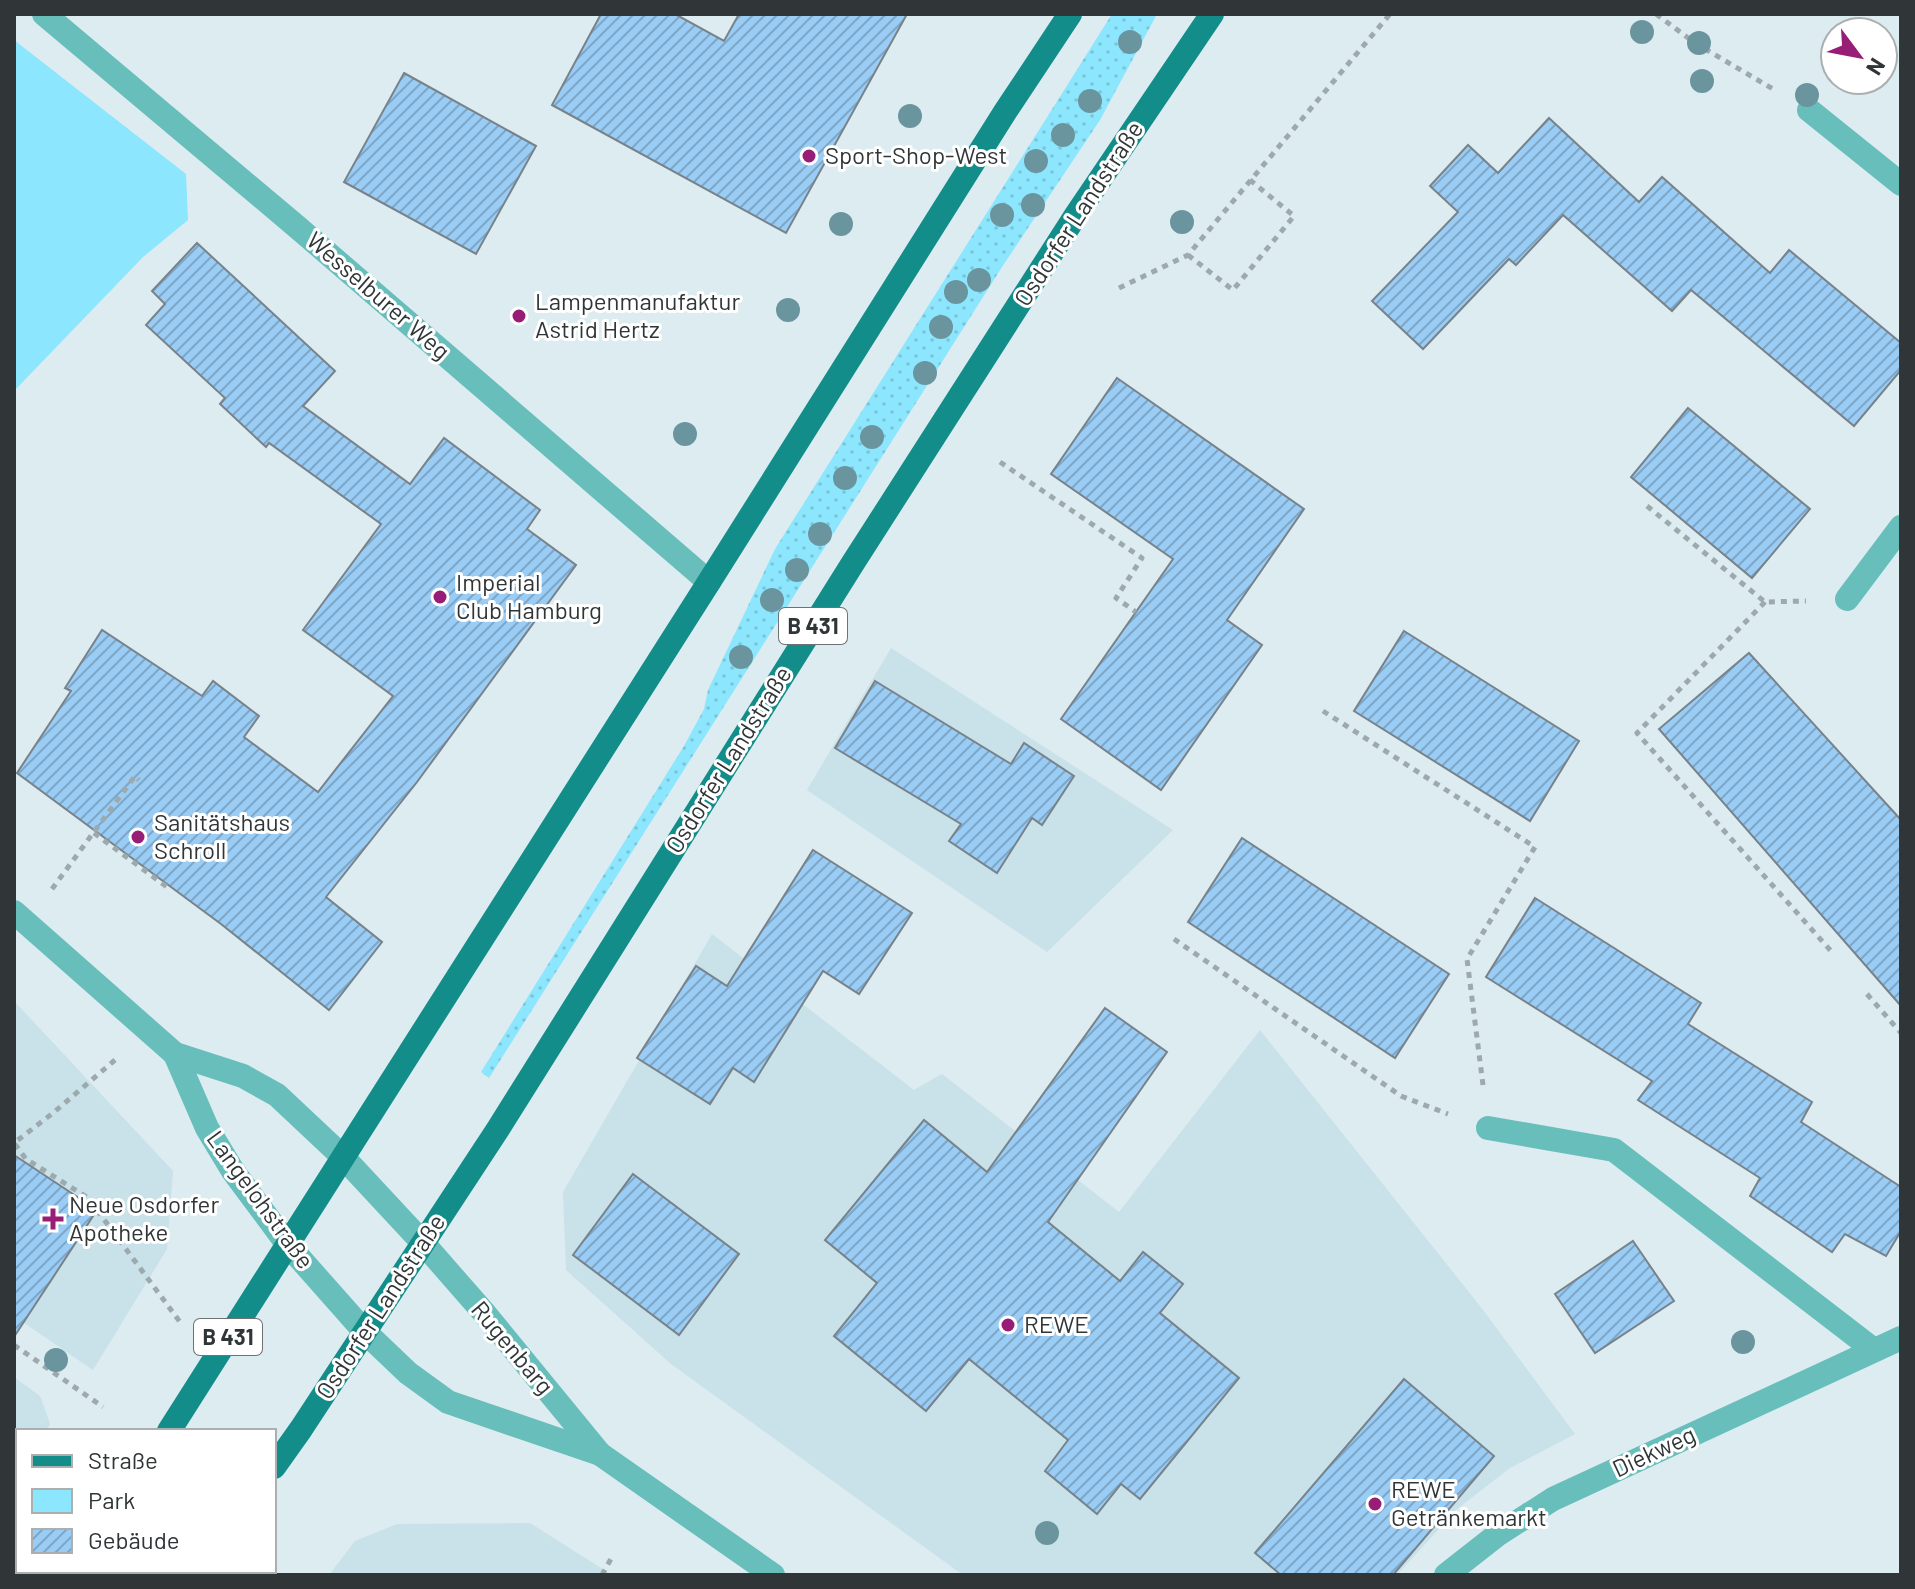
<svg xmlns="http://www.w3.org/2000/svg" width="1915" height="1589" font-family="Barlow,sans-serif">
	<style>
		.built { fill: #c9e1e8 }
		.grass { fill: url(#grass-dots) }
		.park { fill: #8ce6fe }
		.building { fill: url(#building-hatch); stroke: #78828a; stroke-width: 2 }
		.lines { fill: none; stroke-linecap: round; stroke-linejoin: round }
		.path { stroke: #9daaad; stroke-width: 5; stroke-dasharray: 6 6; stroke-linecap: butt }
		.service { stroke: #67bebb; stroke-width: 24 }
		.minor { stroke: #67bebb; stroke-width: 24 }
		.tertiary { stroke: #67bebb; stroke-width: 24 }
		.primary { stroke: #138d89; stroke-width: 24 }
		.tree { fill: #6b959e }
		.poi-dot { fill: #981d76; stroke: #fff; stroke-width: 3 }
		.labels { text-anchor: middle; stroke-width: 6; stroke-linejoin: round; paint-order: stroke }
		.shield { fill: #fff; stroke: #6e7273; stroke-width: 2 }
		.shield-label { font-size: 22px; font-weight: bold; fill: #303637 }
		.poi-label { font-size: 24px; fill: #303637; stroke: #fff; text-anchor: start }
		.street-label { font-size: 24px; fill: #303637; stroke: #fff }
	</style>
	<defs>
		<pattern id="grass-dots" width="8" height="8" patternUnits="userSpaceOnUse" patternTransform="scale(2)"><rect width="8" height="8" fill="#8ce6fe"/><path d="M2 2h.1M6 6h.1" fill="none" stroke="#79c6da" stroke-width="1.8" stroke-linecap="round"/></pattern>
		<pattern id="building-hatch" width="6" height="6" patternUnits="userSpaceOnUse" patternTransform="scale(2)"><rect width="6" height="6" fill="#9acdf5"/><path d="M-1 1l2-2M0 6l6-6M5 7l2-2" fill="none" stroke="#7ea7c7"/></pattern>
	</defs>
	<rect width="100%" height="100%" fill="#dcecf0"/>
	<!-- built -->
	<g class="built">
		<polygon points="891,648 1173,830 1047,952 807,790"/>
		<polygon points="712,934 914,1090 942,1074 1119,1212 1260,1030 1480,1306 1575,1434 1510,1468 1457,1509 1397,1575 963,1575 671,1364 566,1270 563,1192"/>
		<polygon points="14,1001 173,1171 167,1249 93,1370 14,1316"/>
		<polygon points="14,1377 40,1396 50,1424 46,1431 18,1431 18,1472 14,1478"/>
		<polygon points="530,1523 612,1575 329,1575 355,1541 397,1524"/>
	</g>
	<!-- grass -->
	<polygon class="grass" points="1112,14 1157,14 1100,120 1002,267 489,1078 481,1072 684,746 704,709 708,690 775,549"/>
	<!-- park -->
	<polygon class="park" points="14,40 186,174 188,220 143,257 14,391"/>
	<!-- building -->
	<g class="building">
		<polygon points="601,14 675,14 724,41 739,14 907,14 786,233 552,105"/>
		<polygon points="404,73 536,146 476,254 344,182"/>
		<polygon points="1549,118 1639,202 1662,177 1770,273 1789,250 1901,343 1901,370 1854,426 1691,290 1672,311 1563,215 1516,265 1509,259 1423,349 1372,301 1458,212 1430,186 1468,145 1498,173"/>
		<polygon points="197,243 335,371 303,406 410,484 444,438 540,510 527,529 576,565 417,782 326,897 382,942 329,1010 221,924 17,773 71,691 65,688 102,630 202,696 213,681 259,716 244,737 318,792 393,696 303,630 381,524 269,443 266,447 220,404 225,398 146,325 165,304 152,291"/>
		<polygon points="1117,378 1304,509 1227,620 1262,645 1161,790 1061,719 1173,559 1051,474"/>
		<polygon points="1688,408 1810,509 1752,578 1631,477"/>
		<polygon points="1404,631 1579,741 1530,821 1354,711"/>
		<polygon points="1749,653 1901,820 1901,1006 1659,729"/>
		<polygon points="875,681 1011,764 1024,743 1074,776 1042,825 1032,818 997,873 949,841 961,824 835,748"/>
		<polygon points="1242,838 1449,974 1395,1058 1188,922"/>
		<polygon points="813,850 912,913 859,994 823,971 754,1082 733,1068 710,1104 637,1058 696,966 727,986"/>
		<polygon points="1535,898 1701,1003 1688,1024 1812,1102 1801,1122 1901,1187 1901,1231 1886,1256 1845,1234 1832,1252 1750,1196 1760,1178 1638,1100 1652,1081 1486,977"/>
		<polygon points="1105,1008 1167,1052 1048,1222 1120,1281 1143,1252 1183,1284 1160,1313 1239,1378 1140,1499 1121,1484 1097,1514 1045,1471 1068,1440 969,1359 926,1411 834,1336 877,1283 825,1240 924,1120 987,1172"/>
		<polygon points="14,1155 97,1210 14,1337"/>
		<polygon points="633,1174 739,1254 679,1335 573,1255"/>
		<polygon points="1633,1241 1674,1301 1595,1353 1555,1294"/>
		<polygon points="1404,1379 1494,1456 1393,1575 1281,1575 1255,1553"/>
	</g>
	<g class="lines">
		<!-- path -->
		<g class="path">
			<polyline points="1656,14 1695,43 1773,89"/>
			<polyline points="1188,255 1233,290 1294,216 1250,180"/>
			<polyline points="1119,288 1188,255 1390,14"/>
			<polyline points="1000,462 1142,558 1116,598 1136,612"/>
			<polyline points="1647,506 1765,602 1806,601"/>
			<polyline points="1765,602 1637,733 1831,951"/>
			<polyline points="1323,711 1535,847 1467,959 1483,1085"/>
			<polyline points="94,833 167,887 169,885"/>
			<polyline points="52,889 135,776 139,780"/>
			<polyline points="1174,939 1401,1096 1448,1114"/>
			<polyline points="1867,994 1901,1033"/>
			<polyline points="115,1060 53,1113 14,1143 26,1159 93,1201 97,1210 180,1322"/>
			<polyline points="14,1345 103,1407"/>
			<polyline points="602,1575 612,1557"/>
		</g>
		<!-- service -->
		<polyline class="service" points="1847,599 1901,527"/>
		<!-- minor -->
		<g class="minor">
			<polyline points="44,14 296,226 709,582"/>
			<polyline points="1809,110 1901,184"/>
			<polyline points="1488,1128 1614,1150 1874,1350"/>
			<polyline points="1446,1575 1497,1535 1553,1499 1901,1338"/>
		</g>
		<!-- tertiary -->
		<g class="tertiary">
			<polyline points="14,912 175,1054 243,1076 277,1095 343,1157 423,1243 486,1315 600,1454 773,1575"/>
			<polyline points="175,1054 207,1128 233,1171 288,1245 365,1332 408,1373 448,1402 600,1454"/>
		</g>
		<!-- primary -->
		<g class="primary">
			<polyline points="169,1431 709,582 1005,112 1070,14"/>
			<polyline points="274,1467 301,1429 498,1129 853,563 1076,215 1212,14"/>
			<polyline points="75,1575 77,1571"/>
			<polyline points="197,1575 200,1571"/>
		</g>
	</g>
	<!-- trees -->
	<g class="tree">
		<circle cx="1642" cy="32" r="12"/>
		<circle cx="1130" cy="42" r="12"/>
		<circle cx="1699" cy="43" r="12"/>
		<circle cx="1702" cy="81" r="12"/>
		<circle cx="1807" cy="95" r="12"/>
		<circle cx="1090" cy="101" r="12"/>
		<circle cx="910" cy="116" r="12"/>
		<circle cx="1063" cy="135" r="12"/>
		<circle cx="1036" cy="161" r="12"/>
		<circle cx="1033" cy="205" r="12"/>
		<circle cx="1002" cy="215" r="12"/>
		<circle cx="1182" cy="222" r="12"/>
		<circle cx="841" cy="224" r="12"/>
		<circle cx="979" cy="280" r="12"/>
		<circle cx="956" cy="292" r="12"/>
		<circle cx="788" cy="310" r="12"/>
		<circle cx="941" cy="327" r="12"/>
		<circle cx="925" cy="373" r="12"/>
		<circle cx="685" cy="434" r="12"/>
		<circle cx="872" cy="437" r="12"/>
		<circle cx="845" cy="478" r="12"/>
		<circle cx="820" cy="534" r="12"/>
		<circle cx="797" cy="570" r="12"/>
		<circle cx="772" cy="600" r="12"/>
		<circle cx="741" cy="657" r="12"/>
		<circle cx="1743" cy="1342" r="12"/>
		<circle cx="56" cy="1360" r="12"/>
		<circle cx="1047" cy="1533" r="12"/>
	</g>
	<!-- markers -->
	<g class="poi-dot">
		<circle cx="809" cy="156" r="8"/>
		<circle cx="519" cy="316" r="8"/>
		<circle cx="440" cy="597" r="8"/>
		<circle cx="138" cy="837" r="8"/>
		<path d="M49 1207h8v8h8v8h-8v8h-8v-8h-8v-8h8z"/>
		<circle cx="1008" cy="1325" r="8"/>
		<circle cx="1375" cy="1504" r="8"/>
	</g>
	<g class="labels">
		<!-- shield labels -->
		<g class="shield">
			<rect x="779" y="608" width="68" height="36" rx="6"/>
			<rect x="194" y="1319" width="68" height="36" rx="6"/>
		</g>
		<g class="shield-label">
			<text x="813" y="634">B 431</text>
			<text x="228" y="1345">B 431</text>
		</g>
		<!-- poi labels -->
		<g class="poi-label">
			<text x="825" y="164">Sport-Shop-West</text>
			<text x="535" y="310">Lampenmanufaktur<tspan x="535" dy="28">Astrid Hertz</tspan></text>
			<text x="456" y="591">Imperial<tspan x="456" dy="28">Club Hamburg</tspan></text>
			<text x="154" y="831">Sanitätshaus<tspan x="154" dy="28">Schroll</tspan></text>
			<text x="69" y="1213">Neue Osdorfer<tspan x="69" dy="28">Apotheke</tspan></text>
			<text x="1024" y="1333">REWE</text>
			<text x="1391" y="1498">REWE<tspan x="1391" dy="28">Getränkemarkt</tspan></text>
		</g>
		<!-- street labels -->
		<g class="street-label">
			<text transform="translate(1079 214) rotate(-57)" y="8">Osdorfer Landstraße</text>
			<text transform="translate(378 296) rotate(41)" y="8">Wesselburer Weg</text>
			<text transform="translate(729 760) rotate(-58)" y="8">Osdorfer Landstraße</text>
			<text transform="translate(260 1200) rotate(54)" y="8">Langelohstraße</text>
			<text transform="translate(381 1307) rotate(-57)" y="8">Osdorfer Landstraße</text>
			<text transform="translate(512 1348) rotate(50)" y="8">Rugenbarg</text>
			<text transform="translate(1654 1452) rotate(-25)" y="8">Diekweg</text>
		</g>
	</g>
	<!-- border -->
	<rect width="1915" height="1589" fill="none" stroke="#303637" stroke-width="32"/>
	<!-- legend -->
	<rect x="16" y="1429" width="260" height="144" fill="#ffffff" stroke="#acafaf" stroke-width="2"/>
	<rect x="32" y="1455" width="40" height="12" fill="#138d89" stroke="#acafaf" stroke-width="2"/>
	<text x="88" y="1469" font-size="24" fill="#303637">Straße</text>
	<rect x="32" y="1489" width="40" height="24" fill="#8ce6fe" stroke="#acafaf" stroke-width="2"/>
	<text x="88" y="1509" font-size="24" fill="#303637">Park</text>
	<rect x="32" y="1529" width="40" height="24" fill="url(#building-hatch)" stroke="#acafaf" stroke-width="2"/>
	<text x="88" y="1549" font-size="24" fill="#303637">Gebäude</text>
	<!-- north arrow -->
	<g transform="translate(1859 56) rotate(122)"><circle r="38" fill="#ffffff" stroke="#acafaf" stroke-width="2"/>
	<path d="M0-6L14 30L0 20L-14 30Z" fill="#981d76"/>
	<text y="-12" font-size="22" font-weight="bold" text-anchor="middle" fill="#303637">N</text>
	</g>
</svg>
